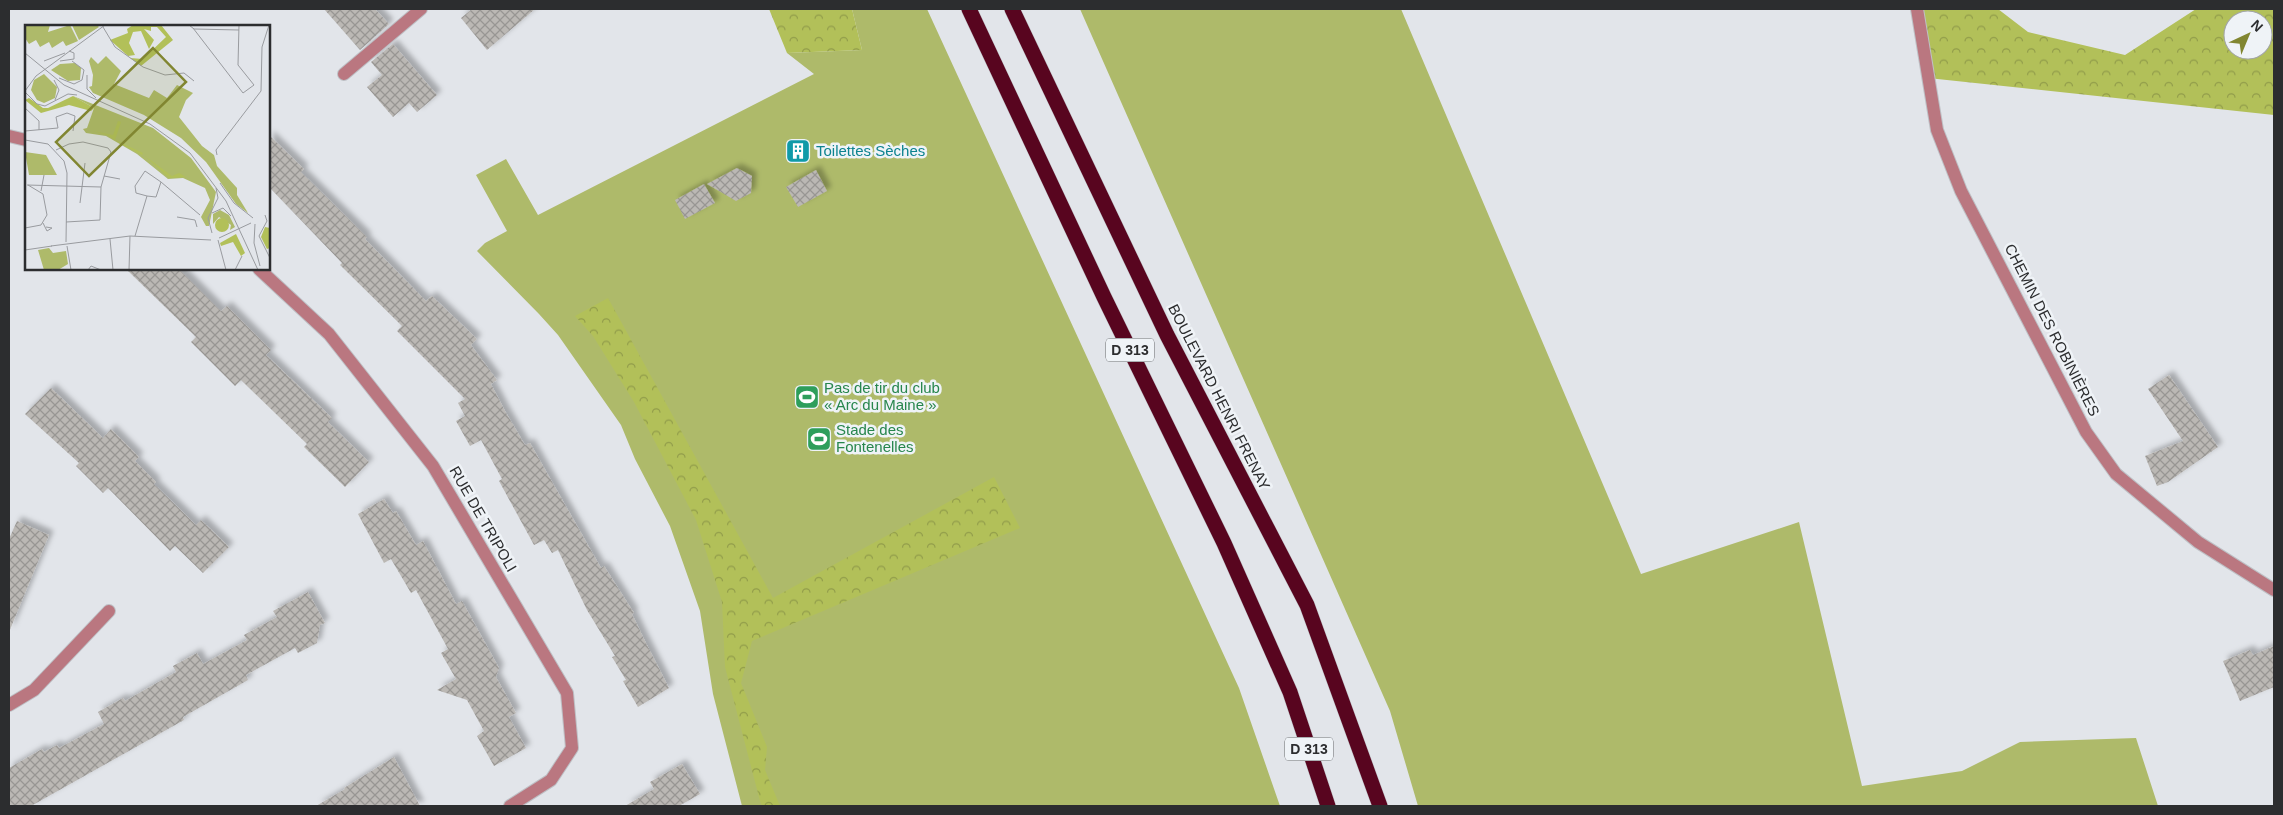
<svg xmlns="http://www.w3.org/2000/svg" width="2283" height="815" font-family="Helvetica,sans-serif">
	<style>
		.green { fill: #aeba6a }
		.forest { fill: url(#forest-crowns); fill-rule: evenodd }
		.building { fill: url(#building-cross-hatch); filter: url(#shadow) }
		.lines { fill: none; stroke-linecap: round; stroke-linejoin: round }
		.minor-casing { stroke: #bec0c5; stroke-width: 14 }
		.highway-casing { stroke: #bec0c5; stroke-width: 16 }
		.minor { stroke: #ba7780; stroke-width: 12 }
		.highway { stroke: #58051f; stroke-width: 15 }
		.labels { text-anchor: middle; stroke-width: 5; stroke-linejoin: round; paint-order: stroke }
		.shield { fill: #eff3f7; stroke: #66686b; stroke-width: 1 }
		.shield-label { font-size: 14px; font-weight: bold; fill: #2c2d2f }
		.culture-label { font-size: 15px; fill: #0d838f; stroke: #eff3f7; text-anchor: start }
		.street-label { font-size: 15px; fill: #2c2d2f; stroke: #eff3f7 }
		.leisure-label { font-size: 15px; fill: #27864d; stroke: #eff3f7; text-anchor: start }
		.inset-road { fill: none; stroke: #999b9f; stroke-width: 1 }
		.view { fill: #818631; fill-opacity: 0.15; stroke: #818631; stroke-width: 2.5 }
		.inset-edge { fill: none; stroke: #2c2d2f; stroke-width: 2.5 }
	</style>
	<defs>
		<pattern id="forest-crowns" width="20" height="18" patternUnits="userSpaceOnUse" patternTransform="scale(1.25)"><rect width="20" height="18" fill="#b2c059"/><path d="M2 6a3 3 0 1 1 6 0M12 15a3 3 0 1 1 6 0" fill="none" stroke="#919c4a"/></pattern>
		<pattern id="building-cross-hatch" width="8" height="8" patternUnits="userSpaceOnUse" patternTransform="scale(1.25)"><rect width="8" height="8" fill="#bbb8b4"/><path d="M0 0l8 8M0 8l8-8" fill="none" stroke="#989693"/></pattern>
		<filter id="shadow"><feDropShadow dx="4.5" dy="-4.5" stdDeviation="2.5" flood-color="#0004"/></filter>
	</defs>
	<rect width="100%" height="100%" fill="#e2e5ea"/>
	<!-- green -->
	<g class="green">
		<polygon points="852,9 927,9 1239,688 1280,806 742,806 713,694 700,611 670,526 635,459 621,425 558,335 539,314 477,251 485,243 507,231 476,175 506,159 538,215 814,74 787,53 862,50"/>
		<polygon points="1080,9 1401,9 1641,574 1799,522 1862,786 1962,771 2020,742 2136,738 2158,806 1418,806 1390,711"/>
	</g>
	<!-- forest -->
	<g class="forest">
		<polygon points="769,9 852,9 862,50 787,53"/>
		<path d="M 1915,9 L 1998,9 L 2028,32 L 2125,55 L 2196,9 L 2274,9 L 2274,115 L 1928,78 ZM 2233,20 L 2263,20 L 2263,50 L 2233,50 Z"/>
		<polygon points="608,298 773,598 994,477 1020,528 752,641 741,683 767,747 765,770 780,806 762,806 760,801 725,667 722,602 696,520 634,402 593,336 575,316"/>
	</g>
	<!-- building -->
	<g class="building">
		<polygon points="324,9 375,9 389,24 360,50"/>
		<polygon points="472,9 535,9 487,50 461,18"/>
		<polygon points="393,44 437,95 417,112 409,103 393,117 367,87 382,75 371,62"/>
		<polygon points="269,135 304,169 301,172 367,237 365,239 426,301 432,296 477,339 471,345 497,380 491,384 505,411 525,445 530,443 601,568 604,566 634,613 632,614 644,639 669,688 638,707 623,681 626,680 612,657 615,656 587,610 558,550 552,553 544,540 534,545 499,481 502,479 481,440 470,446 456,421 465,416 458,403 465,399 397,331 402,326 340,265 342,263 269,187"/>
		<polygon points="737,168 752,176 751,193 736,201 707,184"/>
		<polygon points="816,170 827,191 798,207 786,187"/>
		<polygon points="704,184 715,203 685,219 675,200"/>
		<polygon points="126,269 179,269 221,311 227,306 271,350 266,355 332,418 328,422 369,462 345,487 304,447 307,444 241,380 235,386 191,342 196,337"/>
		<polygon points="2169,375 2218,447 2168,482 2157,486 2145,456 2183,441 2148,389"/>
		<polygon points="51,388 103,438 111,429 139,457 135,461 156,482 154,484 196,525 201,520 229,547 203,573 175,546 170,551 108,488 103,493 76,466 79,463 25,414"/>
		<polygon points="384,499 393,513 396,511 416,545 423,541 456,604 462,601 499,668 496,677 516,713 509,717 526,748 494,766 477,736 484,731 467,700 437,690 456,679 441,653 448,649 416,590 411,593 391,559 384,563 358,514"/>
		<polygon points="17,521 49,535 9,632 9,539"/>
		<polygon points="308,592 325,623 320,625 317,643 298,653 295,648 246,675 248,680 183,717 184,720 31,806 9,806 9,768 42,749 44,752 57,745 59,748 104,724 98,712 123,698 125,701 176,672 173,666 197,653 203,664 247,640 244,635 277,617 273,611"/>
		<polygon points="2274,646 2274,687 2240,701 2223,661 2250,650 2253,655"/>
		<polygon points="394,757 420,806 316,806 345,789 344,788"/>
		<polygon points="682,764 700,794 679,806 625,806 654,789 650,782"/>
	</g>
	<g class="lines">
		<defs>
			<g id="minor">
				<polyline points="1917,9 1937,130 1961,191 2086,432 2116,474 2198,542 2274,590"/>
				<polyline points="344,74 421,9"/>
				<polyline points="9,136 26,140"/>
				<polyline points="259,269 329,334 433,466 567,693 572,748 551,780 510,806"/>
				<polyline points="9,705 34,690 109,611"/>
			</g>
			<g id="highway">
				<polyline points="969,9 1104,297 1224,543 1290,692 1328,806"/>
				<polyline points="1012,9 1167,335 1307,605 1380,806"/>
			</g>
		</defs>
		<!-- minor casing -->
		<use href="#minor" class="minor-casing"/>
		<!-- highway casing -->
		<use href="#highway" class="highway-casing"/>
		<!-- minor -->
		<use href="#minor" class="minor"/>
		<!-- highway -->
		<use href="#highway" class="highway"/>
	</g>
	<!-- icons -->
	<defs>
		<symbol id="building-square" viewBox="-11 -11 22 22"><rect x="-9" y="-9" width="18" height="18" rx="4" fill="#0f9aa8" stroke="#eff3f7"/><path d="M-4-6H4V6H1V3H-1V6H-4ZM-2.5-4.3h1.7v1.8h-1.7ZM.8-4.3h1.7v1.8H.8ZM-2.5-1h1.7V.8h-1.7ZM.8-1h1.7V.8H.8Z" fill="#fff"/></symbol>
		<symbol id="stadium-square" viewBox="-11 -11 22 22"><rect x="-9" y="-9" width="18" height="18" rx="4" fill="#2e9e5b" stroke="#eff3f7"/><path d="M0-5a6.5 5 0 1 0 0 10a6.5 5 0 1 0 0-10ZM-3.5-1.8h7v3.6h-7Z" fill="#fff"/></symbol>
	</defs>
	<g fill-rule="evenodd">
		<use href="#building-square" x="784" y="137" width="28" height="28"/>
		<use href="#stadium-square" x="793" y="383" width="28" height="28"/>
		<use href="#stadium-square" x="805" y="425" width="28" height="28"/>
	</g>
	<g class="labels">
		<!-- shield labels -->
		<g class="shield">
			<rect x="1106" y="338.5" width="48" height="23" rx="4"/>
			<rect x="1285" y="737.5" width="48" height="23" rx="4"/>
		</g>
		<g class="shield-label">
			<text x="1130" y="355">D 313</text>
			<text x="1309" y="754">D 313</text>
		</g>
		<!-- culture labels -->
		<g class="culture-label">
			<text x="816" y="156">Toilettes Sèches</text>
		</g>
		<!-- street labels -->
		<g class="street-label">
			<text transform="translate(2052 330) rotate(63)" y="5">CHEMIN DES ROBINIÈRES</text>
			<text transform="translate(1219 397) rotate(63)" y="5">BOULEVARD HENRI FRENAY</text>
			<text transform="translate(483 519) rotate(60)" y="5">RUE DE TRIPOLI</text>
		</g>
		<!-- leisure labels -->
		<g class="leisure-label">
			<text x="824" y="393">Pas de tir du club<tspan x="824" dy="17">« Arc du Maine »</tspan></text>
			<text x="836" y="435">Stade des<tspan x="836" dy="17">Fontenelles</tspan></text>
		</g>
	</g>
	<!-- overview -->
	<g transform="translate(25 25)">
		<rect width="245" height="245" fill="#e2e5ea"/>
		<path d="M 0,0 L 25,0 L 23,7 L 45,0 L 53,16 L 41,21 L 38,16 L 27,23 L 24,17 L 15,22 L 11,15 L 4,19 L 0,13 ZM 47,0 L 72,0 L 74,2 L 54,15 ZM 81,31 L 96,46 L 89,59 L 124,73 L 129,65 L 142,73 L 152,60 L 168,68 L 161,75 L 154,92 L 177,121 L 189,130 L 192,141 L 212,163 L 212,170 L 223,188 L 211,179 L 181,137 L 156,113 L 119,90 L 68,68 L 64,62 L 67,61 L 68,50 L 64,36 L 66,32 L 73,39 ZM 50,38 L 56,43 L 55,55 L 43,56 L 26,45 L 35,39 ZM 19,49 L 32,62 L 30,73 L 19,78 L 12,75 L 6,65 L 9,55 ZM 48,71 L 128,103 L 166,133 L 191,167 L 184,201 L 181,201 L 176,192 L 185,175 L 180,163 L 158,153 L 143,154 L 112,129 L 81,111 L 61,108 L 58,104 L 62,103 L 69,83 ZM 0,127 L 21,130 L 32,150 L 4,150 ZM 195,185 L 204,190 L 210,202 L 205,205 L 206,200 L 194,192 L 188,199 L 188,189 ZM 24,223 L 28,228 L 41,226 L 43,239 L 33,245 L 19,245 L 13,225 Z" fill="#aeba6a"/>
		<path d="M 108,0 L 136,0 L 148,15 L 116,41 L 105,33 L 118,34 L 141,12 L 132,2 L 126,2 L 126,6 L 119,4 L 129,15 L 124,24 L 116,6 L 108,7 L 104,18 L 110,30 L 103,31 L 85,15 L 103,8 L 102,4 ZM 48,71 L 69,83 L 66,86 L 44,80 L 16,88 L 0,75 L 4,73 L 18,83 L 23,83 ZM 93,96 L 96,97 L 90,115 L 118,128 L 117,130 L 96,119 L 82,110 L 68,106 L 88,110 ZM 120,131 L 147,151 L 154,148 L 161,152 L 144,153 ZM190 200a7 7 0 1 1 14 0a7 7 0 1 1-14 0ZM 240,202 L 245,203 L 245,223 L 242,224 L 236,212 ZM 211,209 L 220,228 L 216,231 L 208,217 L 196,221 L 195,218 Z" fill="#b2c059"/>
		<path class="inset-road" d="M 164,0 L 169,4 L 214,5M 78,2 L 90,22 L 118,42 L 140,50 L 159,48 L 169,56M 168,3 L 218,68 L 229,60 L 213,40 L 214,0M 0,28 L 39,60 L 125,99 L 165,128 L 201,176 L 233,245M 19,36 L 40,28M 35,36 L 49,34 L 49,28 L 44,26M 62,50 L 62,64 L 71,73M 34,53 L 49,59 L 57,55 L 59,45 L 47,36M 29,55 L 34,65 L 30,75M 0,66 L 11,51 L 80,0M 0,67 L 12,79 L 20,81 L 43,69 L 52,70M 0,83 L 14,96 L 14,105M 0,106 L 33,103 L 31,92 L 42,88 L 50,91 L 48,106M 0,115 L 23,119 L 39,136 L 42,148 L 41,217M 31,125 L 44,119 L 58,117 L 83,123 L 86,127 L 76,162 L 75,195 L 41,197M 192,130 L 191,125 L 236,66 L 237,22 L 244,0M 79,151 L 95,154M 136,157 L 175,190M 195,158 L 209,178 L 228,193M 2,160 L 76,162M 16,166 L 19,150M 55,178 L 60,138M 187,188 L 198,183 L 206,191M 240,190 L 242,196 L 234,211 L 245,233M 152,192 L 170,195 L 172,202M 18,198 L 22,206 L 27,203 L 21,202M 230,199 L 229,218 L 235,241M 0,203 L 16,200 L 22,190 L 18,169 L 3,160M 187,208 L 183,193 L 193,173 L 191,163M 110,211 L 122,171 L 131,172 L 136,157 L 120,146 L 110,161 L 111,168 L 122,171M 194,213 L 226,198M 85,214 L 88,245M 193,215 L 201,245M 26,221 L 105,211 L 186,215M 42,221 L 46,245M 0,225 L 27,221M 63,245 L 66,241 L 76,245M 104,245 L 105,211M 210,245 L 217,231"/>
		<path class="view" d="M 128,23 L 161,57 L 64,151 L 31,117 Z"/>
		<rect width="245" height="245" class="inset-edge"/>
	</g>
	<!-- border -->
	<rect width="2283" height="815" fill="none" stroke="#2c2d2f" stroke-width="20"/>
	<!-- north arrow -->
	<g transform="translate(2248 35) rotate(44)"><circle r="24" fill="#eff3f7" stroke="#a1a4a7"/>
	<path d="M0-4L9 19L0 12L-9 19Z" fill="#818631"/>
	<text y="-8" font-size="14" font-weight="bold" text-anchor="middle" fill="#2c2d2f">N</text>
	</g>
</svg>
